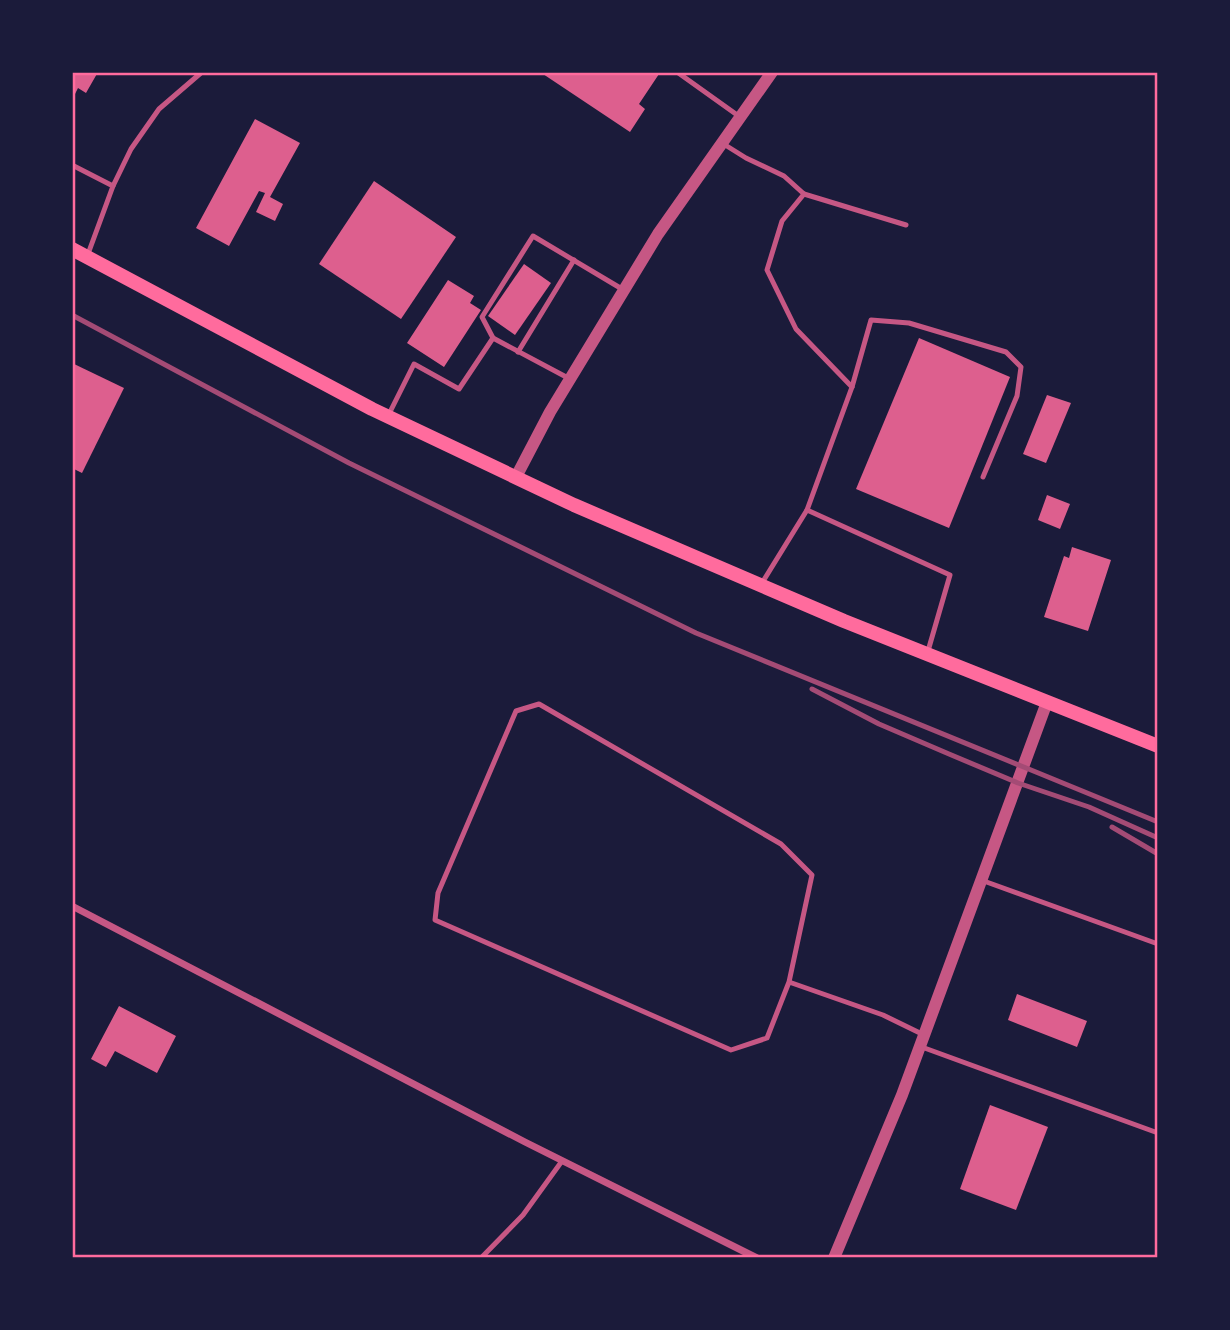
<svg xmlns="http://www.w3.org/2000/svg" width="1230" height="1330" font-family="Ubuntu,sans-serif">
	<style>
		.building { fill: #dd5f8e }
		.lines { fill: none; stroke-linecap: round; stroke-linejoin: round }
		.service { stroke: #c65784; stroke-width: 5 }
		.minor { stroke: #c65784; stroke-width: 7 }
		.tertiary { stroke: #c65784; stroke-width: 12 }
		.secondary { stroke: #ff6b9d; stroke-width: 14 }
		.rail { stroke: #a44b75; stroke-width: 5 }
		.neatline { fill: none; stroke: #ff6b9d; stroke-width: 2.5 }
	</style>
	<rect width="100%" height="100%" fill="#1b1b3a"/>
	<!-- building -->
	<g class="building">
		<polygon points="72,72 98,72 86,93 78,88 72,100"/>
		<polygon points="540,72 656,72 659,74 639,104 645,109 630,132"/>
		<polygon points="255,119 300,143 270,197 283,204 275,221 256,212 265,193 259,191 229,246 196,228"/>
		<polygon points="374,181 456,237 401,319 319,264"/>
		<polygon points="524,264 551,283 515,335 488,316"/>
		<polygon points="448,280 474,296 470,303 481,310 444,367 407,343"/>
		<polygon points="919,338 1010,377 949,528 856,489"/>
		<polygon points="72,363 124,388 82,473 72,468"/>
		<polygon points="1047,395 1071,403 1046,463 1023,454"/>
		<polygon points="1047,495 1070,504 1060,529 1038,520"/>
		<polygon points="1072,547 1111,560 1088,631 1044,617 1064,556 1069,558"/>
		<polygon points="1017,994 1087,1021 1077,1047 1008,1020"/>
		<polygon points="119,1006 176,1036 157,1073 115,1051 106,1067 91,1059"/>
		<polygon points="990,1105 1048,1127 1016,1210 960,1189"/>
	</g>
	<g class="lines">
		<!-- service -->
		<g class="service">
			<polyline points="677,72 740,117"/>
			<polyline points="722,143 746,158 784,176 804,194 782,221 767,270 796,329 852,387"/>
			<polyline points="72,165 113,186 88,254"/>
			<polyline points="113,186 131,149 159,109 202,72"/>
			<polyline points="804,194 906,225"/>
			<polyline points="493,338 570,379"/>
			<polyline points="518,352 574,260"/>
			<polyline points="389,414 414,364 459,389 493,338 482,317 533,236 622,289"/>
			<polyline points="807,510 852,387 871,320 909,323 1006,352 1021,367 1017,396 983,477"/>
			<polyline points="762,583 807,510 950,575 928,651"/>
			<polyline points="981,880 1158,944"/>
			<polyline points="789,982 812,875 781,844 539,704 516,711 438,893 435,920 731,1050 767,1038 789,982 883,1015 924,1035"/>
			<polyline points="919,1046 1158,1133"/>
			<polyline points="481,1258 523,1215 562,1161"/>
		</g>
		<!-- minor -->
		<polyline class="minor" points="72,906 525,1142 757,1258"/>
		<!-- tertiary -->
		<g class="tertiary">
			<polyline points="516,477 550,412 658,234 772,72"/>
			<polyline points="834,1258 902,1095 1047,702"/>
		</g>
		<!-- secondary -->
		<polyline class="secondary" points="72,249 372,409 574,505 844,621 1158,746"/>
		<!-- rail -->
		<g class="rail">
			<polyline points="72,315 349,463 696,633 1158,822"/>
			<polyline points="812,689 879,724 949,754 1018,783 1089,807 1158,838"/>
			<polyline points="1112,827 1158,854"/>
		</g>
	</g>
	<!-- border -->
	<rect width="1230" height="1330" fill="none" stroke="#1b1b3a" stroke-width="147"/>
	<rect x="74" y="74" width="1082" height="1182" class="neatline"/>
</svg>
